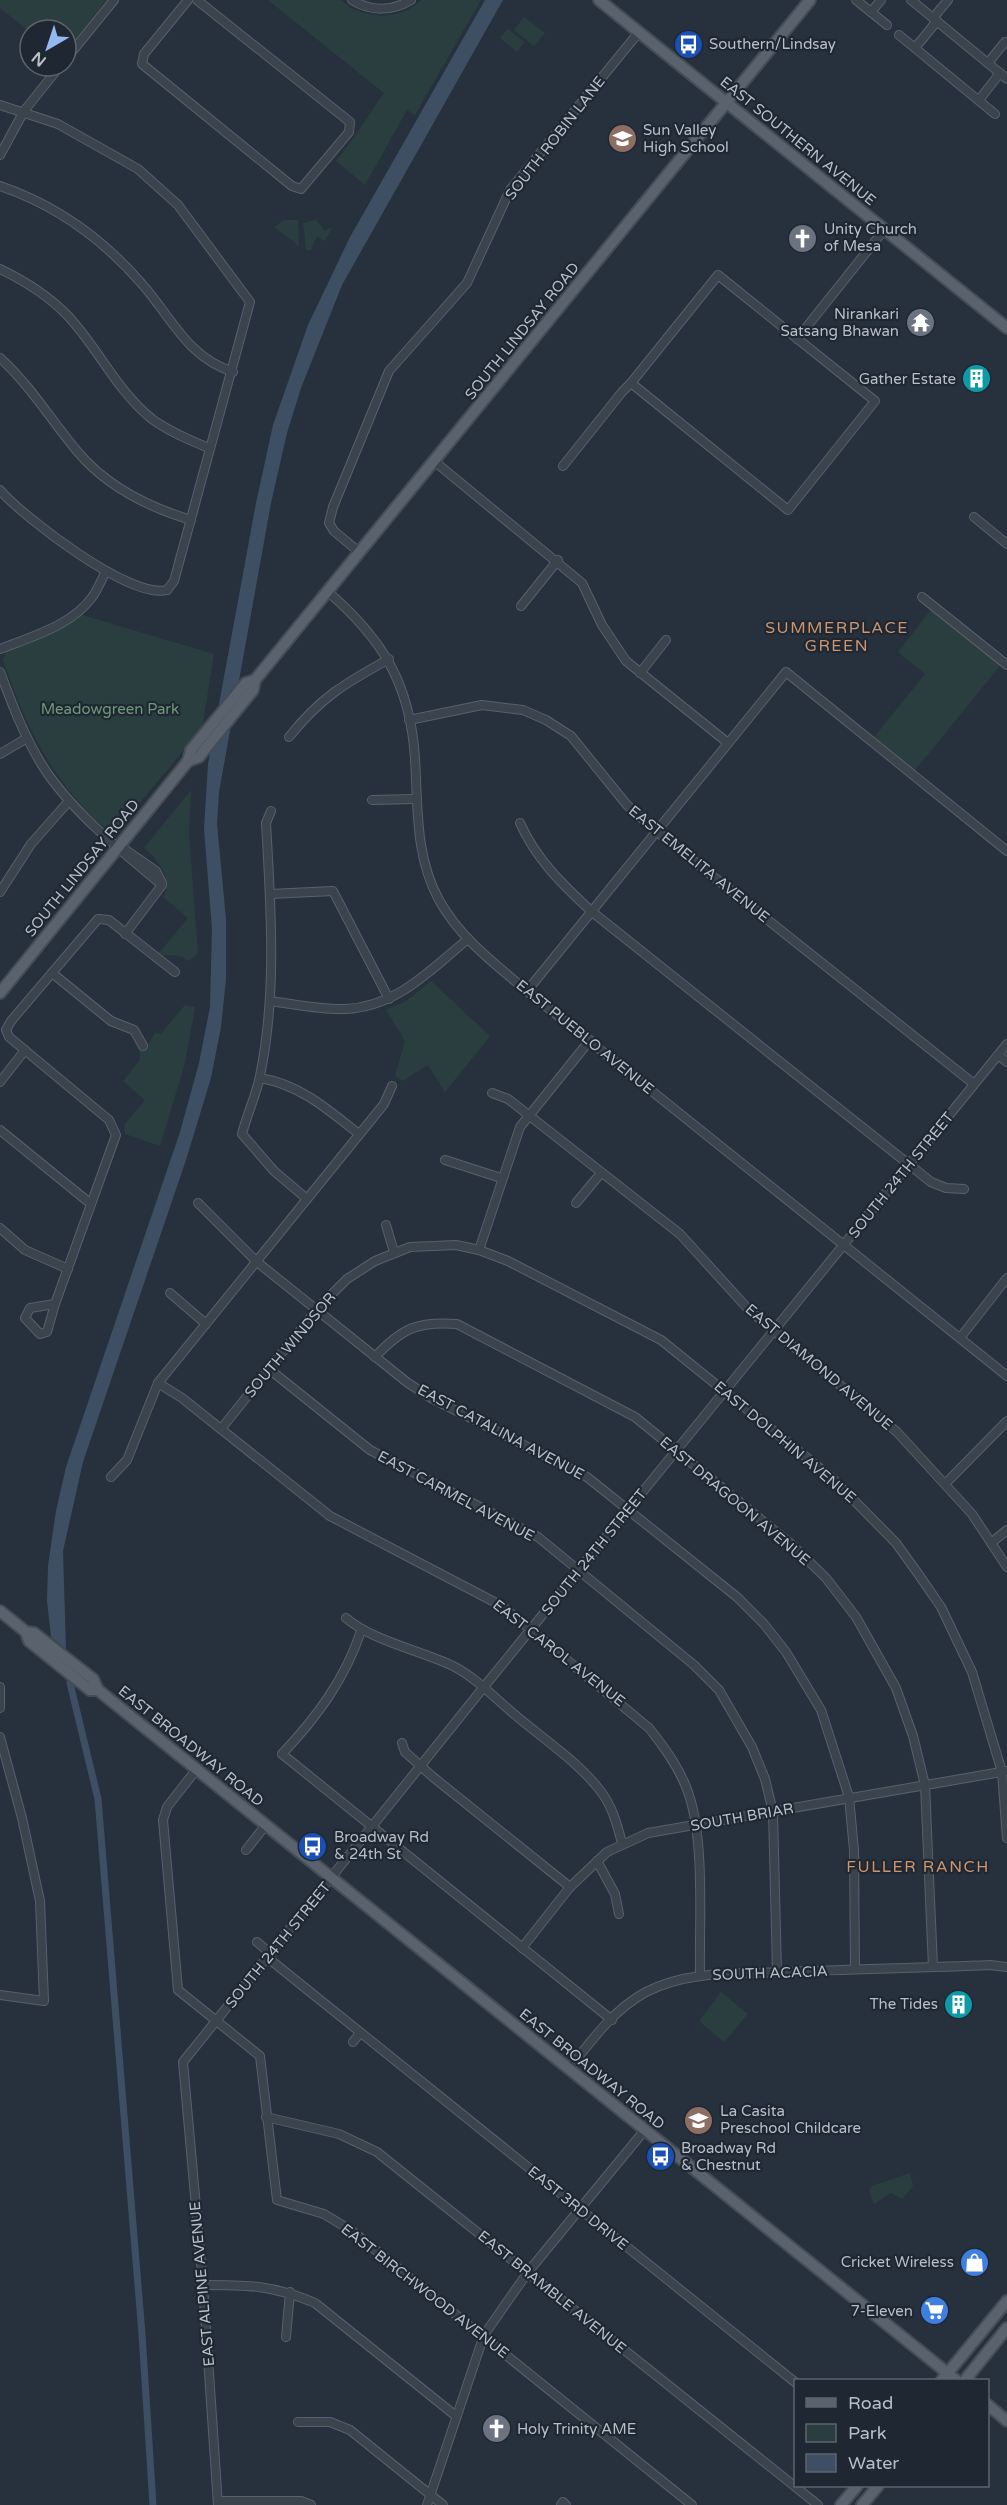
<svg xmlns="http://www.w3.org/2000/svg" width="1007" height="2505" font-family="'Varela Round',sans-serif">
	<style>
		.green { fill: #2a3e3f }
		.water { fill: #3e4f64 }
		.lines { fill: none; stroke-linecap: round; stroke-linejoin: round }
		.canal { stroke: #3e4f64; stroke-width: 7 }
		.minor-casing { stroke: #58616b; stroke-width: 10 }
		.major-casing { stroke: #444c56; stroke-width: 14 }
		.minor { stroke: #3b434d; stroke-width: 8 }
		.major { stroke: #59626d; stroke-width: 10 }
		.labels { text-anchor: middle; stroke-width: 4.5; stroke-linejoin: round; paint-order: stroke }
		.poi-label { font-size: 15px; fill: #b7bec8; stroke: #1f2832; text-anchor: start }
		.street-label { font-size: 15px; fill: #b7bec8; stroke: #1f2832 }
		.park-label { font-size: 15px; fill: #709778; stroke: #1f2832 }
		.neighbourhood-label { font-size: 16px; letter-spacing: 1.5px; fill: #cd956d; stroke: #1f2832 }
	</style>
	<rect width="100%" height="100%" fill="#27313d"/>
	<!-- green -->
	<g class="green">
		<polygon points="0,0 107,0 66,50 66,30 30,32 0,8"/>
		<path d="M 268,0 C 286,0 324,0 340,0 C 344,1 347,6 351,8 C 374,19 403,19 421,0 L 481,0 L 415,115 L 407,110 L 365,185 L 336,161 C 354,139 368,116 384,93 Z"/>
		<polygon points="524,17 545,33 534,46 514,30"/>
		<polygon points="508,29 524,42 517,52 500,38"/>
		<polygon points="284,220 298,220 299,246 274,227"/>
		<polygon points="316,220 325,231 332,227 325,241 317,237 310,251 306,249 303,223"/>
		<polygon points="934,606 1003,662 912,774 871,741 925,674 898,652"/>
		<path d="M 82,615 L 214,654 L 203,723 L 205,725 L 116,831 C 105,831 95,819 87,811 C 45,767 22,716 3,660 L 6,652 L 52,634 Z"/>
		<path d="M 191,790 L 189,834 L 198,954 L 188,961 C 178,951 169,959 159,953 L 188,918 L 163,897 C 175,880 157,858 144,848 Z"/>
		<polygon points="431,981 490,1036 445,1092 428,1065 402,1081 395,1076 405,1041 386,1010 406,1001"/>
		<polygon points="185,1005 195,1007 185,1063 160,1146 125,1134 124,1125 145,1100 123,1081 140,1060 139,1048 149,1043 155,1033 161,1034"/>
		<polygon points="721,1992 748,2014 724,2042 699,2021"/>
		<polygon points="910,2173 913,2186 902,2199 891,2193 874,2204 869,2190 872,2186"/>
	</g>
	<!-- water -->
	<polygon class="water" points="485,0 503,0 342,285 301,388 287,433 271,503 219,792 217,824 226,919 226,979 221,1027 211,1078 186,1160 83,1462 63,1551 66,1649 51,1637 47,1601 48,1566 56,1511 66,1467 180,1132 199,1063 210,1007 212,929 204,829 208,764 256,503 273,425 308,325 350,237"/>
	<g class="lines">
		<!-- canal -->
		<polyline class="canal" points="70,1683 98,1799 142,2334 153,2505"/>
		<defs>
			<g id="minor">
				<polyline points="188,0 144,54 142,64 292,186 301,189 349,132 350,122 197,0"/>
				<path d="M 352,0 C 371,12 393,11 411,0"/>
				<polyline points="856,0 887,25"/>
				<polyline points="911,0 1007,79"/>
				<polyline points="871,12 881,0"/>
				<polyline points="933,18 948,0"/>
				<polyline points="899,35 995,114"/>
				<polyline points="915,48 937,21"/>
				<polyline points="66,59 114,0"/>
				<polyline points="988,63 1005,42"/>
				<polyline points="979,100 1000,73"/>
				<polyline points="0,105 58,124 138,169 178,205 250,302 174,581 167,590"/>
				<polyline points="0,155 24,111 60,66"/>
				<path d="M 0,186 C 56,205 104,240 142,284 C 172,318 187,357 233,372"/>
				<path d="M 0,269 C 25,281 48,295 68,316 C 98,348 117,391 152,419 C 170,432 189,440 209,448"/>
				<polygon points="718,275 875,401 788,510 631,383"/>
				<polyline points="797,339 884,230"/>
				<path d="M 0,358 C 30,385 51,420 77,451 C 106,486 148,507 191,520"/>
				<polyline points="434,461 582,583 602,625 626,661 728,743"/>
				<polyline points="563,466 622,392 631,383"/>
				<path d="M 0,490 C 23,517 131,600 167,590"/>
				<polyline points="974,517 1007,544"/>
				<polyline points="359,552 334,531 329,523 333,507 389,371 467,283 510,190 639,32"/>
				<path d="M 327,591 C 383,639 410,684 415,758 C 418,807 415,856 439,900 C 460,938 495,964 527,991 L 1007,1376"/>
				<polyline points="922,597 1007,665"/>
				<polyline points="521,606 558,560"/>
				<path d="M 0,649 C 31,637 73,625 93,596 C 98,588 102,579 106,571"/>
				<path d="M 0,672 C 12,704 24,736 42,765 C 70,810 122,852 162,885"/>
				<polyline points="640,673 666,640"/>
				<polyline points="409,720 482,705 523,710 546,720 571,736 627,805 656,831 974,1084"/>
				<path d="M 289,737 C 321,697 344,684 389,659"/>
				<polyline points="0,754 27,738"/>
				<polyline points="372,800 415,799"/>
				<path d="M 271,811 L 266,823 C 271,908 277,993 260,1076 C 256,1096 247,1114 242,1134 L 274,1171 L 307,1199"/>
				<path d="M 520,823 C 536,859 562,884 591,911 L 931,1182 L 946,1188 L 964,1189"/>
				<polyline points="123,848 156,871 162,883"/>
				<polyline points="0,892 31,844 69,801"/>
				<polyline points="270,894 333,891 389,999"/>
				<polyline points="125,934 162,885"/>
				<polyline points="52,973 111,1021 134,1030 143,1046"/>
				<polyline points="527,991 786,672 1007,851"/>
				<path d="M 270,1001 C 294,1004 321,1010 345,1009 C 397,1007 430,970 468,939"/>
				<polyline points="998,1055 1007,1062"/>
				<path d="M 260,1078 C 301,1085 327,1109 359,1134"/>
				<polyline points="0,1082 25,1050"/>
				<polyline points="492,1093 508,1099 680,1234 749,1310 897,1432 972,1514 1007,1567"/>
				<polyline points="0,1130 91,1204"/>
				<polyline points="445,1160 501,1178"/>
				<polyline points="198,1203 257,1262 408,1383 431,1398 587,1477 737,1597 764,1624 786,1652 821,1710 849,1797 854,1850 855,1969"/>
				<polyline points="576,1203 601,1173"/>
				<polyline points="386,1225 394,1252"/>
				<polyline points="0,1228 25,1250 68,1269"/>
				<polyline points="479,1250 520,1127 590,1040"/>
				<polyline points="170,1293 206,1324"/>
				<polyline points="55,1304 30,1308 25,1318 40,1334 47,1332 55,1304 116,1135 109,1120 9,1037 6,1030 11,1021 98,919 109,920 175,972"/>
				<polyline points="960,1338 1007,1278"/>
				<path d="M 375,1357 C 402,1328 418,1321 457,1324 L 635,1417 L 791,1544 L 826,1578 L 856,1617 L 896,1688 L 913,1736 L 925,1785 L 933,1967"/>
				<polyline points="269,1369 370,1450 538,1537 694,1665 719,1690 752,1747 765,1779 773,1812 777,1972"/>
				<path d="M 158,1383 L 182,1398 L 330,1516 L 502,1606 L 649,1728 C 665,1748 681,1770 689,1795 C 705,1843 699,1923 700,1976"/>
				<polyline points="221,1429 317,1309 347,1279 375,1261 410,1247 456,1245 479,1250 508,1261 661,1340 832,1478 896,1543 919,1575 941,1607 972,1672 1002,1772 1007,1838"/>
				<polyline points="111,1477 127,1460 158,1383 384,1104 392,1086"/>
				<polyline points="946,1483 1007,1421"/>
				<polyline points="991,1543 1007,1530"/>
				<path d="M 346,1618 C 373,1641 419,1650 453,1666 C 475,1677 495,1698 514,1714 C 542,1738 576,1760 599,1789 C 612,1805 617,1824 622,1843"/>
				<path d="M 361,1631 C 345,1679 317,1717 282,1754 L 612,2020"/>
				<polyline points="0,1687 0,1708"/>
				<polyline points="0,1737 22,1818 40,1901 44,2001 0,1995"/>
				<polyline points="402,1743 405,1752 433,1777 570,1887"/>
				<polyline points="196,1770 167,1807 163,1820 178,1990 260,2056 277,2200 324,2214 352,2231 692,2505"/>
				<polyline points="246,1850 265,1826"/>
				<polyline points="597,1861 615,1894 619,1914"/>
				<polyline points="257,1942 271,1954"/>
				<polyline points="522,1948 570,1887 607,1852 648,1833 1007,1771"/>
				<polyline points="268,1958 796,2383"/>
				<polyline points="353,2042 360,2033"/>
				<path d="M 569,2069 C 591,2041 614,2009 646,1992 C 688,1970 739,1974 785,1972 C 853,1969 922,1968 990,1965 L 1007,1967"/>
				<polyline points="266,2117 339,2134 377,2152 818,2505"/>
				<path d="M 203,2285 C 248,2285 273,2285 315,2303 L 456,2416"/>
				<polyline points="286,2337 290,2292"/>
				<polyline points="298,2422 330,2422 350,2430 443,2505"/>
				<polyline points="218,2501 301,2501 311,2505"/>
				<polyline points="218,2505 203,2285 183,2062 483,1688 1007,1044"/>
				<polyline points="427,2505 484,2335 528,2272 644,2131"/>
				<polyline points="561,2505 563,2502 566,2505"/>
			</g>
			<g id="major">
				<polyline points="599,0 1007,328"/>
				<polyline points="188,761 199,757 206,748 253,690 255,680 810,0"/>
				<polyline points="0,993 188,761 191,750 246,683 255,680"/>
				<polyline points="0,1611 26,1632 34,1633 93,1679 98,1690 956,2380"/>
				<polyline points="26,1632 29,1641 90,1690 98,1690"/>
				<polyline points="942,2380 1007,2301"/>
				<polyline points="965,2380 1007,2328"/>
				<polyline points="988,2405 1007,2421"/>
				<polyline points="841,2505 857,2486"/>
				<polyline points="862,2505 878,2486"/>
			</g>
		</defs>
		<!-- minor casing -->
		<use href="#minor" class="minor-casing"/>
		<!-- major casing -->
		<use href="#major" class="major-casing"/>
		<!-- minor -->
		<use href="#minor" class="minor"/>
		<!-- major -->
		<use href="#major" class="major"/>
	</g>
	<!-- icons -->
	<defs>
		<symbol id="bus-disc" viewBox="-11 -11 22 22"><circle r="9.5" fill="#1a4fb4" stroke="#1f2832"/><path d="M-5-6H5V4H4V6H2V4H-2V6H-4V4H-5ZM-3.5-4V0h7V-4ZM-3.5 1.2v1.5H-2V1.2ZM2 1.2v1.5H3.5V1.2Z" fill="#fff"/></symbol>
		<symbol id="school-disc" viewBox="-11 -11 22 22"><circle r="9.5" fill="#8d6e63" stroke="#1f2832"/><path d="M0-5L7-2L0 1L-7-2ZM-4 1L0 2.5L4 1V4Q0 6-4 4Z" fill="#fff"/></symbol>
		<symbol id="church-disc" viewBox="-11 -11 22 22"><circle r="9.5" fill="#6b7280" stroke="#1f2832"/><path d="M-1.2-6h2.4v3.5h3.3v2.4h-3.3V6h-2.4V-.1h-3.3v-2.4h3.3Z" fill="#fff"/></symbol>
		<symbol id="temple-disc" viewBox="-11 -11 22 22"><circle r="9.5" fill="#6b7280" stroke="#1f2832"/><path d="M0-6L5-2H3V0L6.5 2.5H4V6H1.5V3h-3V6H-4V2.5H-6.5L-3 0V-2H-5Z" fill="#fff"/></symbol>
		<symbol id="building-disc" viewBox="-11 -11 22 22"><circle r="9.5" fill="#0f9aa8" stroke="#1f2832"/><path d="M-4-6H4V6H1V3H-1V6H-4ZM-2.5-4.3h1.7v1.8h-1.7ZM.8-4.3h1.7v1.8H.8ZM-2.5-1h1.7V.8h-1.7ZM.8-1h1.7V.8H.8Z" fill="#fff"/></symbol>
		<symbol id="shop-disc" viewBox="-11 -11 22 22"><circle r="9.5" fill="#3f7fe0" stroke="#1f2832"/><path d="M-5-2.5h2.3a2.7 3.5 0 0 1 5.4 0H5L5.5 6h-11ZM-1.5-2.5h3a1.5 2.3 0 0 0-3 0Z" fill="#fff"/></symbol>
		<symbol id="supermarket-disc" viewBox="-11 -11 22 22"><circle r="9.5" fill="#3f7fe0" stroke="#1f2832"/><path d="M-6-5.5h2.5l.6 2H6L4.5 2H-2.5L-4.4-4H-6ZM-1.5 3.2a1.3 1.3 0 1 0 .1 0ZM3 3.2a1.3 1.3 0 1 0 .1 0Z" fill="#fff"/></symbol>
	</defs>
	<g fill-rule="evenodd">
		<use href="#bus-disc" x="672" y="28" width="33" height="33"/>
		<use href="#school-disc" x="606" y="122" width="33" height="33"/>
		<use href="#church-disc" x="786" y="222" width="33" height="33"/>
		<use href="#temple-disc" x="904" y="306" width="33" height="33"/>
		<use href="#building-disc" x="960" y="362" width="33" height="33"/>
		<use href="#bus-disc" x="296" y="1830" width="33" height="33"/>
		<use href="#building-disc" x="942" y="1988" width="33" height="33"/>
		<use href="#school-disc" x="682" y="2104" width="33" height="33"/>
		<use href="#bus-disc" x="644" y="2140" width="33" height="33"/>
		<use href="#shop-disc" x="958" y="2246" width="33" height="33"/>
		<use href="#supermarket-disc" x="918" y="2294" width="33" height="33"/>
		<use href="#church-disc" x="480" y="2412" width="33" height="33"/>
	</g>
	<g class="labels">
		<!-- poi labels -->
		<g class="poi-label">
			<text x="709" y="49">Southern/Lindsay</text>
			<text x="643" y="135">Sun Valley<tspan x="643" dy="17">High School</tspan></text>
			<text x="824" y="234">Unity Church<tspan x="824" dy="17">of Mesa</tspan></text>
			<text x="899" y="319" text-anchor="end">Nirankari<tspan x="899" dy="17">Satsang Bhawan</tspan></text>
			<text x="956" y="384" text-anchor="end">Gather Estate</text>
			<text x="334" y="1842">Broadway Rd<tspan x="334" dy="17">&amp; 24th St</tspan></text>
			<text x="938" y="2009" text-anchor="end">The Tides</text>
			<text x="720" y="2116">La Casita<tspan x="720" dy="17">Preschool Childcare</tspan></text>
			<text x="681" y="2153">Broadway Rd<tspan x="681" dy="17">&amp; Chestnut</tspan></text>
			<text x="954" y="2267" text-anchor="end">Cricket Wireless</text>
			<text x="913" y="2316" text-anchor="end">7-Eleven</text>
			<text x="517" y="2434">Holy Trinity AME</text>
		</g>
		<!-- street labels -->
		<g class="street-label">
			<text transform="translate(555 138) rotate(-52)" y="5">SOUTH ROBIN LANE</text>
			<text transform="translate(798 141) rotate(39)" y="5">EAST SOUTHERN AVENUE</text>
			<text transform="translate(522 331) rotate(-51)" y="5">SOUTH LINDSAY ROAD</text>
			<text transform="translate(699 864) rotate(39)" y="5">EAST EMELITA AVENUE</text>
			<text transform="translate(82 868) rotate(-51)" y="5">SOUTH LINDSAY ROAD</text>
			<text transform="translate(585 1037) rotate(39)" y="5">EAST PUEBLO AVENUE</text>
			<text transform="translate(901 1175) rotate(-51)" y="5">SOUTH 24TH STREET</text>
			<text transform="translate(290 1345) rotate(-50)" y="5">SOUTH WINDSOR</text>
			<text transform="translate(819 1367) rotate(40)" y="5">EAST DIAMOND AVENUE</text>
			<text transform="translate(501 1432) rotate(28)" y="5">EAST CATALINA AVENUE</text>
			<text transform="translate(785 1442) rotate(40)" y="5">EAST DOLPHIN AVENUE</text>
			<text transform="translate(456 1496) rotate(28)" y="5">EAST CARMEL AVENUE</text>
			<text transform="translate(735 1501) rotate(40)" y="5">EAST DRAGOON AVENUE</text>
			<text transform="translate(594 1552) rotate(-51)" y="5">SOUTH 24TH STREET</text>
			<text transform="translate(559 1653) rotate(38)" y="5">EAST CAROL AVENUE</text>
			<text transform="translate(191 1746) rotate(39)" y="5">EAST BROADWAY ROAD</text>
			<text transform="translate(742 1817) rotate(-10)" y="5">SOUTH BRIAR</text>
			<text transform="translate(278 1945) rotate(-51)" y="5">SOUTH 24TH STREET</text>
			<text transform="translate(770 1973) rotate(-2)" y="5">SOUTH ACACIA</text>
			<text transform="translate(592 2069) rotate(39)" y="5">EAST BROADWAY ROAD</text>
			<text transform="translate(578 2208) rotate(39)" y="5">EAST 3RD DRIVE</text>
			<text transform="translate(202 2284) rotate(-95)" y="5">EAST ALPINE AVENUE</text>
			<text transform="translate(425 2291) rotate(38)" y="5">EAST BIRCHWOOD AVENUE</text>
			<text transform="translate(552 2292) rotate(39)" y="5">EAST BRAMBLE AVENUE</text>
		</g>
		<!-- park labels -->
		<g class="park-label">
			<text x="110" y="714">Meadowgreen Park</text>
		</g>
		<!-- neighbourhood labels -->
		<g class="neighbourhood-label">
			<text x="837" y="633">SUMMERPLACE<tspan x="837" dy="18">GREEN</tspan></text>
			<text x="918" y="1872">FULLER RANCH</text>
		</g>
	</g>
	<!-- legend -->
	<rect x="794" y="2379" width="195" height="108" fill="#1f2832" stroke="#5c646e" stroke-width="1.5"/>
	<rect x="806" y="2398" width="30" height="9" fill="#59626d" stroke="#5c646e" stroke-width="1.5"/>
	<text x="848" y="2409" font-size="18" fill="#b7bec8">Road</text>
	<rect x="806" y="2424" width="30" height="18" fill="#2a3e3f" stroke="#5c646e" stroke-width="1.5"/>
	<text x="848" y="2439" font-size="18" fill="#b7bec8">Park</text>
	<rect x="806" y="2454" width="30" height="18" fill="#3e4f64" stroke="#5c646e" stroke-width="1.5"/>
	<text x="848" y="2469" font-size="18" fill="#b7bec8">Water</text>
	<!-- north arrow -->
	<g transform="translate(48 48) rotate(219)"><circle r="28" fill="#1f2832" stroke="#5c646e" stroke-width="1.5"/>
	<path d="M0-4.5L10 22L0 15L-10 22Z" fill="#94b9f0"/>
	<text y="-9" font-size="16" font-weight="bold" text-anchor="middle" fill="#b7bec8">N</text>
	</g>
</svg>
